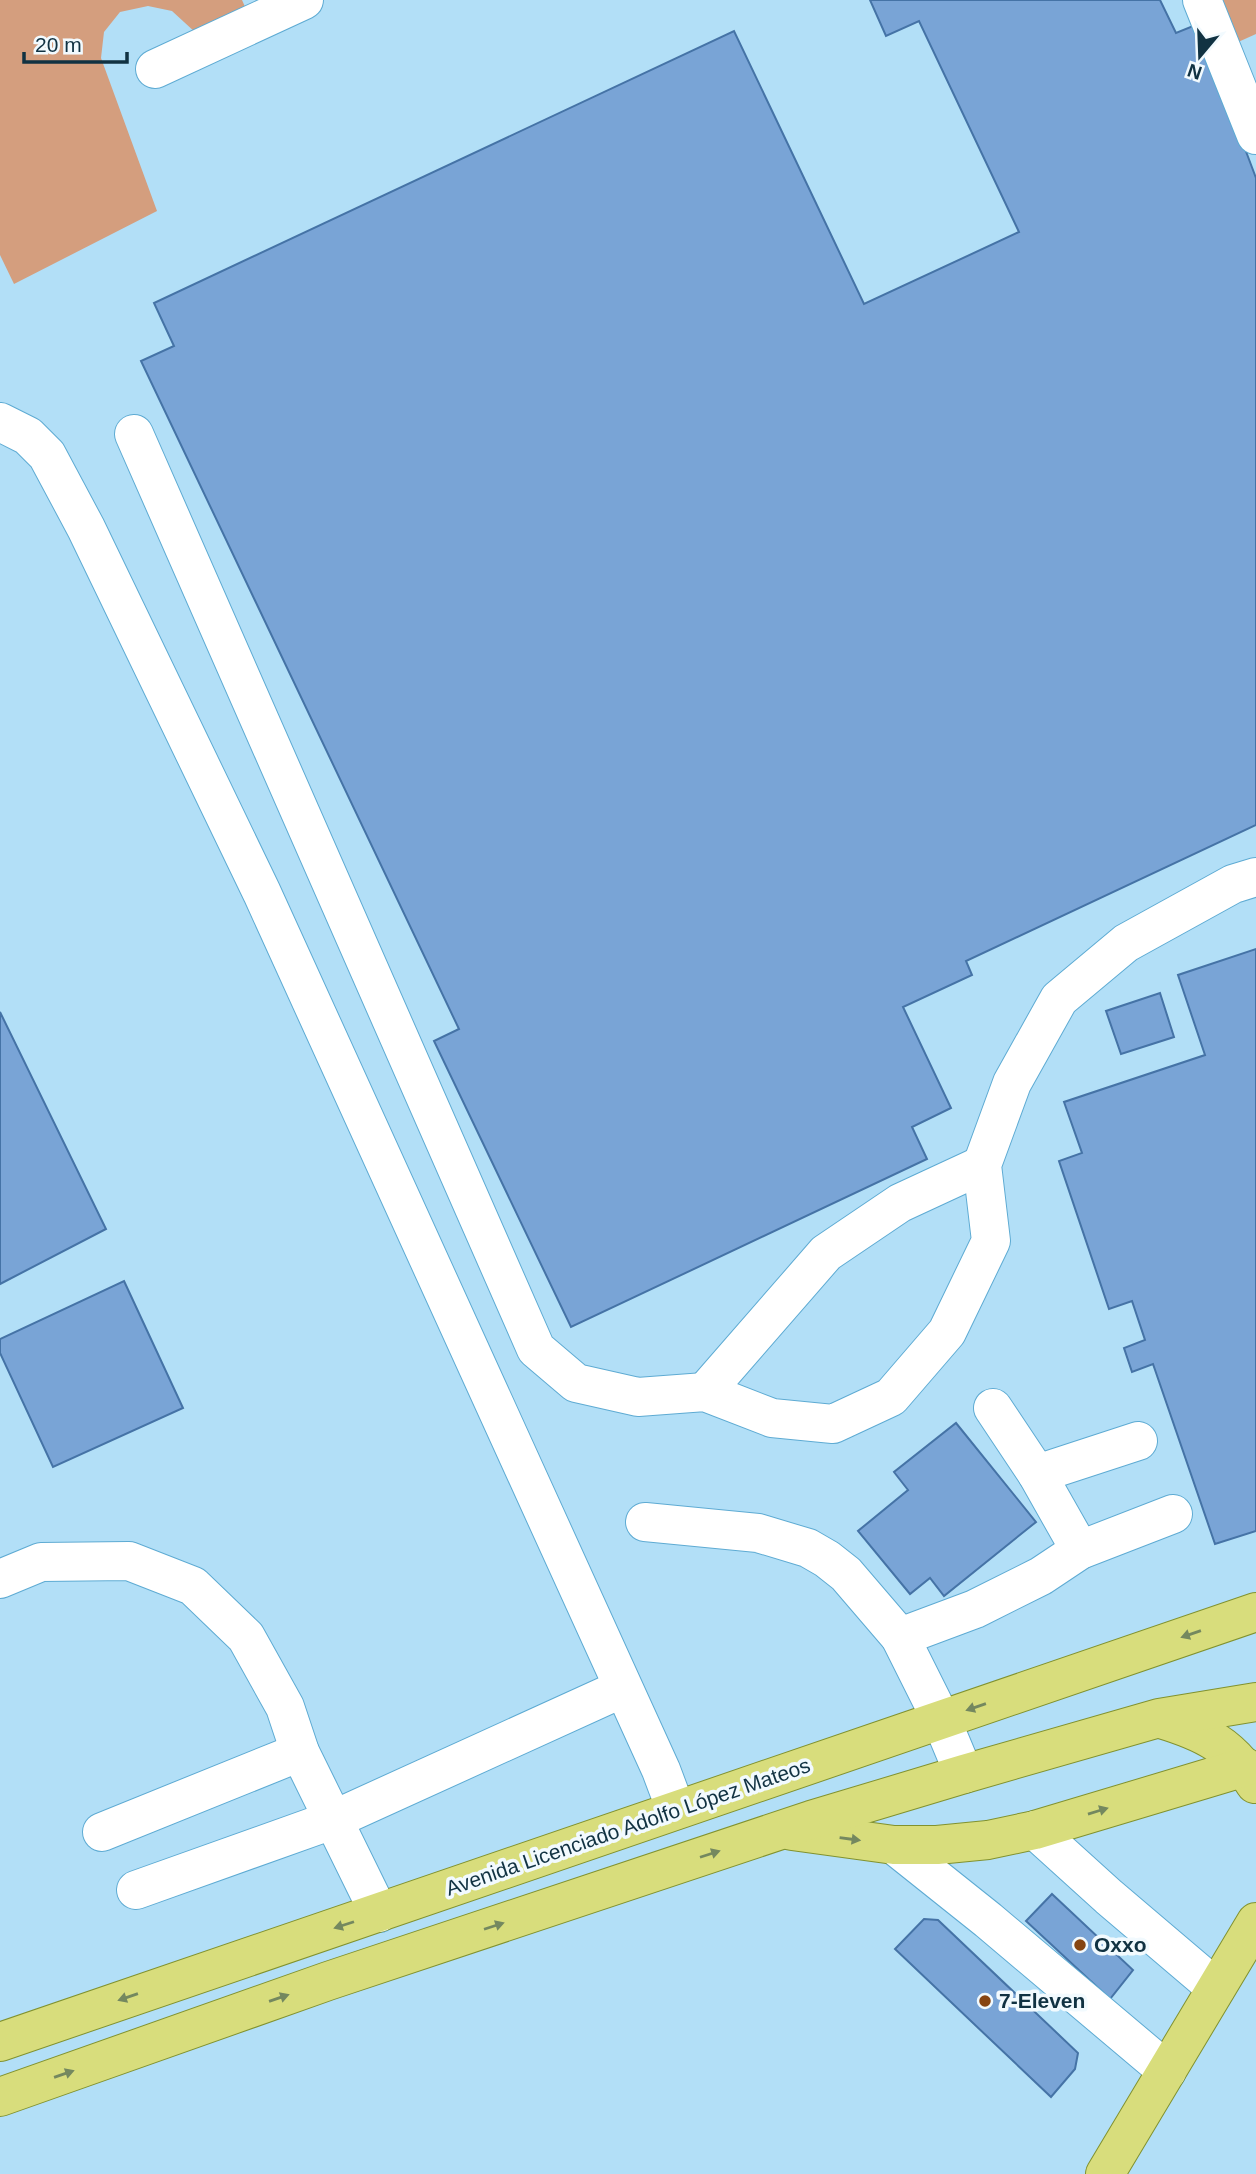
<svg xmlns="http://www.w3.org/2000/svg" width="1256" height="2174" font-family="Arial,sans-serif">
	<style>
		.green { fill: #d49e7e }
		.building { fill: #79a4d6; stroke: #4573a6; stroke-width: 2 }
		.lines { fill: none; stroke-linecap: round; stroke-linejoin: round }
		.minor-casing { stroke: #5eabd3; stroke-width: 40 }
		.major-casing { stroke: #81922f; stroke-width: 40 }
		.minor { stroke: #fff; stroke-width: 38 }
		.major { stroke: #d8dd7c; stroke-width: 38 }
		.oneway { fill: #74885f }
		.poi-dot { fill: #864512; stroke: #f2fafe; stroke-width: 2.5 }
		.labels { text-anchor: middle; stroke-width: 7; stroke-linejoin: round; paint-order: stroke }
		.street-label { font-size: 21px; fill: #113242; stroke: #f2fafe }
		.poi-label { font-size: 21px; font-weight: bold; fill: #113242; stroke: #f2fafe; text-anchor: start }
	</style>
	<rect width="100%" height="100%" fill="#b2dff7"/>
	<!-- green -->
	<g class="green">
		<polygon points="0,0 242,0 246,9 196,33 172,11 148,6 120,12 104,32 101,58 157,211 14,284 0,255"/>
		<polygon points="1209,0 1256,0 1256,34 1227,47"/>
	</g>
	<!-- building -->
	<g class="building">
		<polygon points="870,0 1160,0 1176,33 1198,24 1256,178 1256,825 966,961 972,975 903,1007 951,1108 912,1127 927,1159 571,1327 434,1041 459,1029 141,361 174,346 154,303 734,31 864,304 1019,232 919,21 886,36"/>
		<polygon points="1256,949 1256,1531 1215,1544 1153,1364 1132,1372 1124,1348 1145,1340 1132,1301 1109,1309 1059,1161 1082,1153 1064,1102 1205,1055 1178,975"/>
		<polygon points="1160,993 1174,1037 1121,1054 1106,1011"/>
		<polygon points="0,1012 106,1229 0,1284"/>
		<polygon points="124,1281 183,1408 53,1467 0,1353 0,1339"/>
		<polygon points="956,1423 1036,1522 944,1596 930,1578 910,1594 858,1531 908,1490 894,1472"/>
		<polygon points="1052,1894 1133,1970 1110,1999 1026,1921"/>
		<polygon points="924,1919 938,1920 1078,2053 1075,2069 1051,2097 895,1949"/>
	</g>
	<g class="lines">
		<defs>
			<g id="minor">
				<polyline points="1202,0 1256,135"/>
				<polyline points="155,69 304,0"/>
				<polyline points="0,422 28,436 47,455 86,528 262,893 661,1770 676,1810"/>
				<polyline points="134,434 536,1349 576,1383 638,1397 705,1392 772,1418 833,1424 891,1397 947,1332 991,1241 982,1165 1012,1083 1059,999 1126,943 1233,884 1256,877"/>
				<polyline points="705,1392 826,1253 900,1203 982,1165"/>
				<polyline points="993,1408 1037,1474 1080,1550"/>
				<polyline points="1037,1474 1138,1441"/>
				<polyline points="645,1522 758,1533 808,1548 827,1559 846,1574 900,1637 941,1719 964,1774"/>
				<polyline points="0,1579 41,1562 129,1561 193,1586 246,1637 285,1707 300,1752 379,1913"/>
				<polyline points="900,1637 975,1609 1041,1576 1080,1550 1173,1514"/>
				<polyline points="1035,1830 1109,1897 1216,1988"/>
				<polyline points="102,1832 300,1752"/>
				<polyline points="894,1845 988,1920 1167,2071"/>
				<polyline points="136,1890 335,1819 623,1688"/>
			</g>
			<g id="major">
				<path d="M 1161,1719 C 1204,1732 1231,1745 1255,1784"/>
				<polyline points="792,1831 894,1845 937,1845 988,1840 1035,1830 1245,1767"/>
				<polyline points="0,2042 1256,1612"/>
				<polyline points="0,2097 328,1981 811,1820 964,1774 1159,1718 1256,1702"/>
				<polyline points="1105,2174 1256,1922"/>
			</g>
		</defs>
		<!-- minor casing -->
		<use href="#minor" class="minor-casing"/>
		<!-- major casing -->
		<use href="#major" class="major-casing"/>
		<!-- minor -->
		<use href="#minor" class="minor"/>
		<!-- major -->
		<use href="#major" class="major"/>
	</g>
	<!-- one-way arrows -->
	<defs><path id="oneway-solid" d="M-6-.8H1V-3.2L6.5 0L1 3.2V.8H-6Z" transform="scale(1.75)"/></defs>
	<g class="oneway">
		<use href="#oneway-solid" transform="translate(1191 1634) rotate(161)"/>
		<use href="#oneway-solid" transform="translate(976 1707) rotate(161)"/>
		<use href="#oneway-solid" transform="translate(1098 1811) rotate(-17)"/>
		<use href="#oneway-solid" transform="translate(850 1839) rotate(8)"/>
		<use href="#oneway-solid" transform="translate(710 1854) rotate(-18)"/>
		<use href="#oneway-solid" transform="translate(344 1925) rotate(162)"/>
		<use href="#oneway-solid" transform="translate(494 1926) rotate(-18)"/>
		<use href="#oneway-solid" transform="translate(128 1997) rotate(161)"/>
		<use href="#oneway-solid" transform="translate(279 1998) rotate(-19)"/>
		<use href="#oneway-solid" transform="translate(64 2074) rotate(-19)"/>
	</g>
	<!-- markers -->
	<g class="poi-dot">
		<circle cx="1080" cy="1945" r="7"/>
		<circle cx="985" cy="2001" r="7"/>
	</g>
	<g class="labels">
		<!-- street labels -->
		<g class="street-label">
			<text transform="translate(628 1827) rotate(-19)" y="7">Avenida Licenciado Adolfo López Mateos</text>
		</g>
		<!-- poi labels -->
		<g class="poi-label">
			<text x="1094" y="1952">Oxxo</text>
			<text x="999" y="2008">7-Eleven</text>
		</g>
	</g>
	<!-- north arrow -->
	<g transform="translate(1200 56) rotate(199)" stroke="#f2fafe" stroke-width="5" paint-order="stroke">
	<path d="M0-5L12 26L0 18L-12 26Z" fill="#113242"/>
	<text y="-10" font-size="19" font-weight="bold" text-anchor="middle" fill="#113242">N</text>
	</g>
	<!-- scale -->
	<path d="M24 52v10h103v-10" fill="none" stroke="#113242" stroke-width="3.5"/>
	<text x="35" y="52" font-size="21" fill="#113242" stroke="#f2fafe" stroke-width="5" paint-order="stroke">20 m</text>
</svg>
